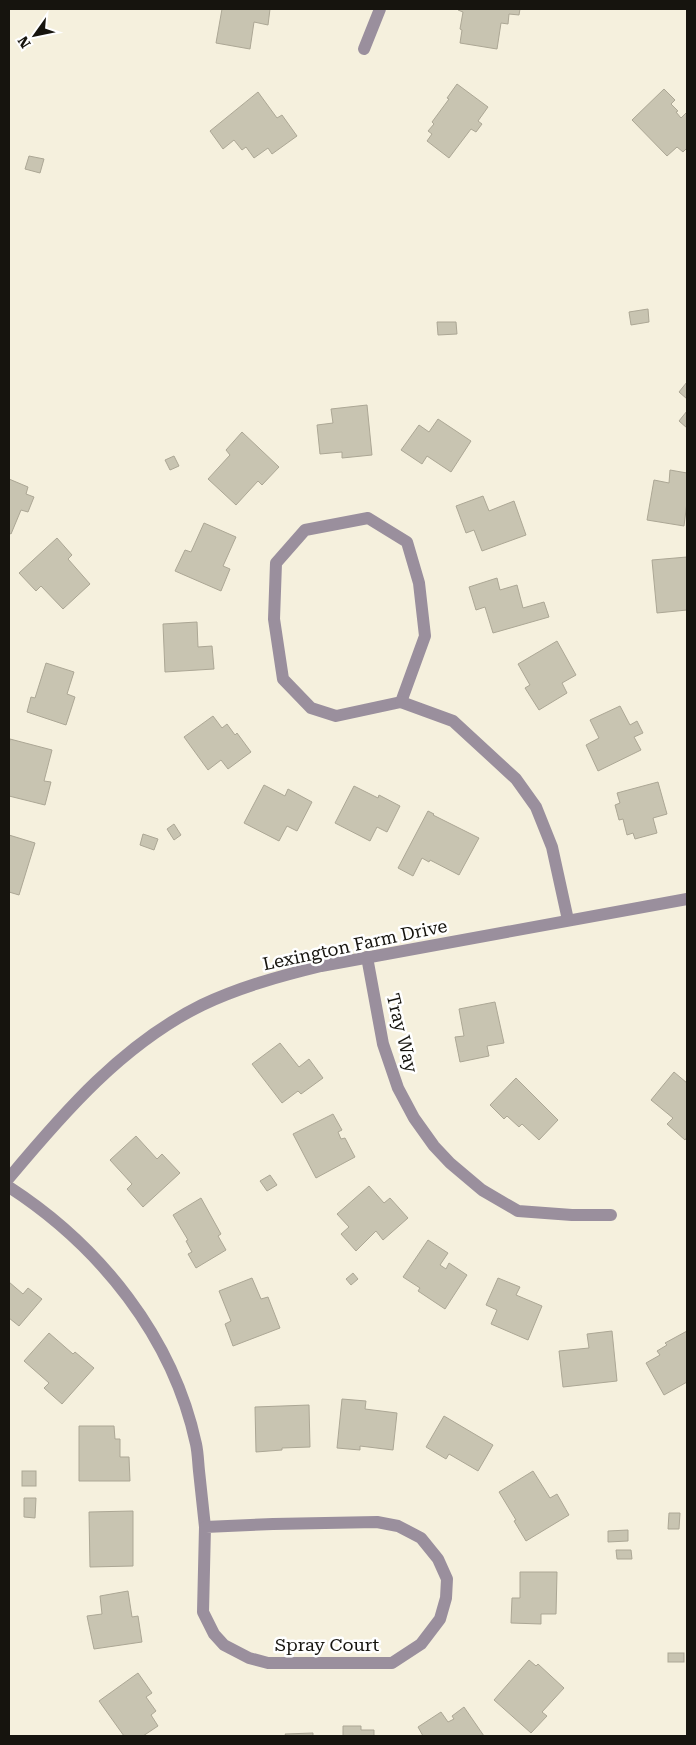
<svg xmlns="http://www.w3.org/2000/svg" width="696" height="1745" font-family="'Roboto Serif',serif">
	<style>
		.building { fill: #c8c4b1; stroke: #aca795 }
		.lines { fill: none; stroke-linecap: round; stroke-linejoin: round }
		.street { stroke: #9a8f9d; stroke-width: 12 }
		.labels { text-anchor: middle; stroke-width: 5; stroke-linejoin: round; paint-order: stroke }
		.street-label { font-size: 18px; fill: #16140e; stroke: #fff }
	</style>
	<rect width="100%" height="100%" fill="#f5f0dd"/>
	<!-- building -->
	<g class="building">
		<polygon points="222,9 270,9 268,25 254,22 250,49 216,43"/>
		<polygon points="458,9 520,9 519,15 509,14 508,24 501,23 497,49 460,43 462,30 460,29 463,12 458,10"/>
		<polygon points="457,84 488,107 478,121 482,124 476,132 471,129 449,158 427,141 432,134 428,131 434,124 432,122 449,99 447,98"/>
		<polygon points="664,89 675,100 671,104 678,111 676,112 681,118 687,112 687,148 683,152 677,147 667,156 632,120"/>
		<polygon points="258,92 277,118 282,115 297,136 272,154 268,148 254,158 246,147 242,150 234,140 223,149 210,131"/>
		<polygon points="29,156 44,159 40,173 25,169"/>
		<polygon points="648,309 649,322 631,325 629,312"/>
		<polygon points="437,322 456,322 457,334 438,335"/>
		<polygon points="687,382 687,399 679,392"/>
		<polygon points="367,405 372,455 342,458 342,452 320,454 317,425 333,423 331,409"/>
		<polygon points="687,411 687,428 679,421"/>
		<polygon points="438,419 471,441 451,472 427,456 422,464 401,450 419,425 429,432"/>
		<polygon points="242,432 279,467 262,485 258,481 236,505 208,479 230,455 226,450"/>
		<polygon points="174,456 179,466 170,470 165,460"/>
		<polygon points="670,470 687,473 687,502 684,526 647,520 654,480 669,483"/>
		<polygon points="9,479 28,487 26,494 34,497 28,512 21,510 11,534 9,533"/>
		<polygon points="483,496 489,511 514,501 526,535 482,551 474,530 466,533 456,506"/>
		<polygon points="204,523 236,537 223,566 230,569 221,591 175,571 185,550 191,552"/>
		<polygon points="57,538 72,555 68,559 90,584 63,609 41,586 36,591 19,573"/>
		<polygon points="687,557 687,610 657,613 652,560"/>
		<polygon points="497,578 500,590 517,585 523,608 544,602 549,617 493,633 485,607 476,610 469,587"/>
		<polygon points="197,622 198,647 212,646 214,669 165,672 163,624"/>
		<polygon points="557,641 576,675 562,683 567,693 539,710 525,688 530,685 518,664"/>
		<polygon points="46,663 74,672 67,694 75,697 66,725 27,712 31,697 35,698"/>
		<polygon points="620,706 630,725 637,721 643,733 634,737 641,750 598,771 586,745 599,738 590,720"/>
		<polygon points="213,716 222,728 227,724 235,735 237,733 251,752 228,769 221,760 208,770 184,737"/>
		<polygon points="10,739 52,750 44,781 51,782 45,805 9,796 9,745"/>
		<polygon points="658,782 667,814 653,818 657,833 635,839 633,833 627,835 623,819 619,820 615,805 620,803 617,793"/>
		<polygon points="264,785 285,796 288,789 312,802 297,831 287,826 279,841 244,823"/>
		<polygon points="354,786 378,798 379,795 400,806 387,832 377,827 370,841 335,823"/>
		<polygon points="428,811 434,814 433,815 479,838 459,875 430,860 429,862 422,858 413,876 398,868"/>
		<polygon points="174,824 181,835 174,840 167,829"/>
		<polygon points="143,834 158,839 154,850 140,845"/>
		<polygon points="9,835 35,843 19,895 9,892"/>
		<polygon points="495,1002 504,1043 487,1046 489,1056 460,1062 455,1037 464,1036 459,1009"/>
		<polygon points="280,1043 299,1067 309,1059 323,1078 301,1094 298,1091 282,1103 252,1064"/>
		<polygon points="674,1072 687,1083 687,1137 685,1140 667,1124 673,1118 651,1100"/>
		<polygon points="516,1078 558,1120 539,1140 522,1124 519,1127 507,1116 504,1119 490,1105"/>
		<polygon points="333,1114 342,1130 338,1132 341,1139 345,1138 355,1157 316,1178 293,1134"/>
		<polygon points="136,1136 157,1159 162,1154 180,1173 143,1207 127,1189 132,1184 110,1160"/>
		<polygon points="270,1175 277,1185 267,1191 260,1181"/>
		<polygon points="369,1186 384,1203 390,1198 408,1218 383,1240 376,1231 356,1251 341,1234 349,1227 337,1214"/>
		<polygon points="201,1198 221,1234 218,1236 226,1250 196,1268 188,1254 192,1252 186,1241 188,1240 173,1215"/>
		<polygon points="428,1240 448,1253 440,1265 446,1269 449,1263 467,1275 445,1309 418,1291 420,1288 403,1277"/>
		<polygon points="353,1273 358,1279 351,1285 346,1279"/>
		<polygon points="252,1278 261,1299 268,1297 280,1328 233,1346 225,1324 231,1321 219,1291"/>
		<polygon points="498,1278 520,1287 516,1295 542,1306 528,1340 491,1324 497,1310 486,1305"/>
		<polygon points="9,1282 23,1294 28,1288 42,1299 19,1326 9,1318"/>
		<polygon points="612,1331 617,1381 563,1387 559,1351 589,1348 587,1334"/>
		<polygon points="687,1331 687,1382 664,1395 646,1363 660,1355 657,1351 667,1345 665,1343"/>
		<polygon points="49,1333 73,1354 75,1352 94,1368 62,1404 44,1388 49,1383 24,1361"/>
		<polygon points="342,1399 366,1401 365,1409 397,1413 393,1450 360,1446 360,1450 337,1448"/>
		<polygon points="309,1405 310,1447 282,1448 282,1450 256,1452 255,1407"/>
		<polygon points="444,1416 493,1445 478,1471 449,1454 446,1459 426,1447"/>
		<polygon points="79,1426 114,1426 115,1439 120,1439 120,1457 129,1457 130,1481 79,1481"/>
		<rect x="22" y="1471" width="14" height="15"/>
		<polygon points="533,1471 550,1498 557,1494 569,1515 526,1541 514,1521 516,1520 499,1492"/>
		<polygon points="24,1498 36,1498 35,1518 24,1517"/>
		<polygon points="133,1511 133,1566 90,1567 89,1512"/>
		<polygon points="669,1513 680,1513 679,1529 668,1529"/>
		<polygon points="628,1530 628,1541 608,1542 608,1531"/>
		<polygon points="616,1550 631,1550 632,1559 617,1559"/>
		<polygon points="520,1572 557,1572 556,1614 541,1614 541,1624 511,1623 512,1598 520,1598"/>
		<polygon points="128,1591 132,1617 138,1616 142,1642 94,1649 87,1616 102,1614 100,1596"/>
		<rect x="668" y="1653" width="16" height="9"/>
		<polygon points="529,1660 536,1666 538,1664 564,1688 542,1712 547,1716 531,1733 494,1700"/>
		<polygon points="138,1673 152,1693 146,1697 156,1711 151,1715 158,1726 143,1736 124,1736 99,1701"/>
		<polygon points="464,1707 484,1736 423,1736 418,1727 441,1712 448,1722 454,1719 452,1716"/>
		<polygon points="343,1726 361,1726 361,1730 374,1730 374,1736 343,1736"/>
		<polygon points="313,1733 313,1736 286,1736 285,1734"/>
	</g>
	<g class="lines">
		<!-- street -->
		<g class="street">
			<polyline points="364,49 380,9"/>
			<polygon points="368,518 407,542 419,583 425,636 401,702 336,716 311,708 283,679 274,619 276,563 305,530"/>
			<polyline points="401,702 453,721 516,779 536,807 552,847 568,920"/>
			<polyline points="367,957 383,1044 398,1088 414,1118 434,1146 450,1163 482,1190 518,1211 572,1215 611,1215"/>
			<path d="M 9,1178 C 64,1112 123,1044 202,1005 C 240,987 280,976 321,966 L 687,899"/>
			<path d="M 9,1187 C 100,1246 173,1337 196,1444 C 198,1453 198,1462 199,1471 C 201,1490 203,1509 205,1527"/>
			<polygon points="377,1522 398,1526 421,1538 438,1559 447,1579 446,1598 440,1619 421,1644 392,1663 268,1663 249,1658 224,1645 214,1634 203,1612 205,1527 273,1524"/>
		</g>
	</g>
	<g class="labels">
		<!-- street labels -->
		<g class="street-label">
			<text transform="translate(355 945) rotate(-12)" y="6">Lexington Farm Drive</text>
			<text transform="translate(402 1033) rotate(76)" y="6">Tray Way</text>
			<text x="327" y="1651">Spray Court</text>
		</g>
	</g>
	<!-- border -->
	<rect width="696" height="1745" fill="none" stroke="#16140e" stroke-width="20"/>
	<!-- north arrow -->
	<g transform="translate(35 35) rotate(237)" stroke="#ffffff" stroke-width="4" paint-order="stroke">
	<path d="M0-4L9 19L0 12L-9 19Z" fill="#16140e"/>
	<text y="-8" font-size="14" font-weight="bold" text-anchor="middle" fill="#16140e">N</text>
	</g>
</svg>
